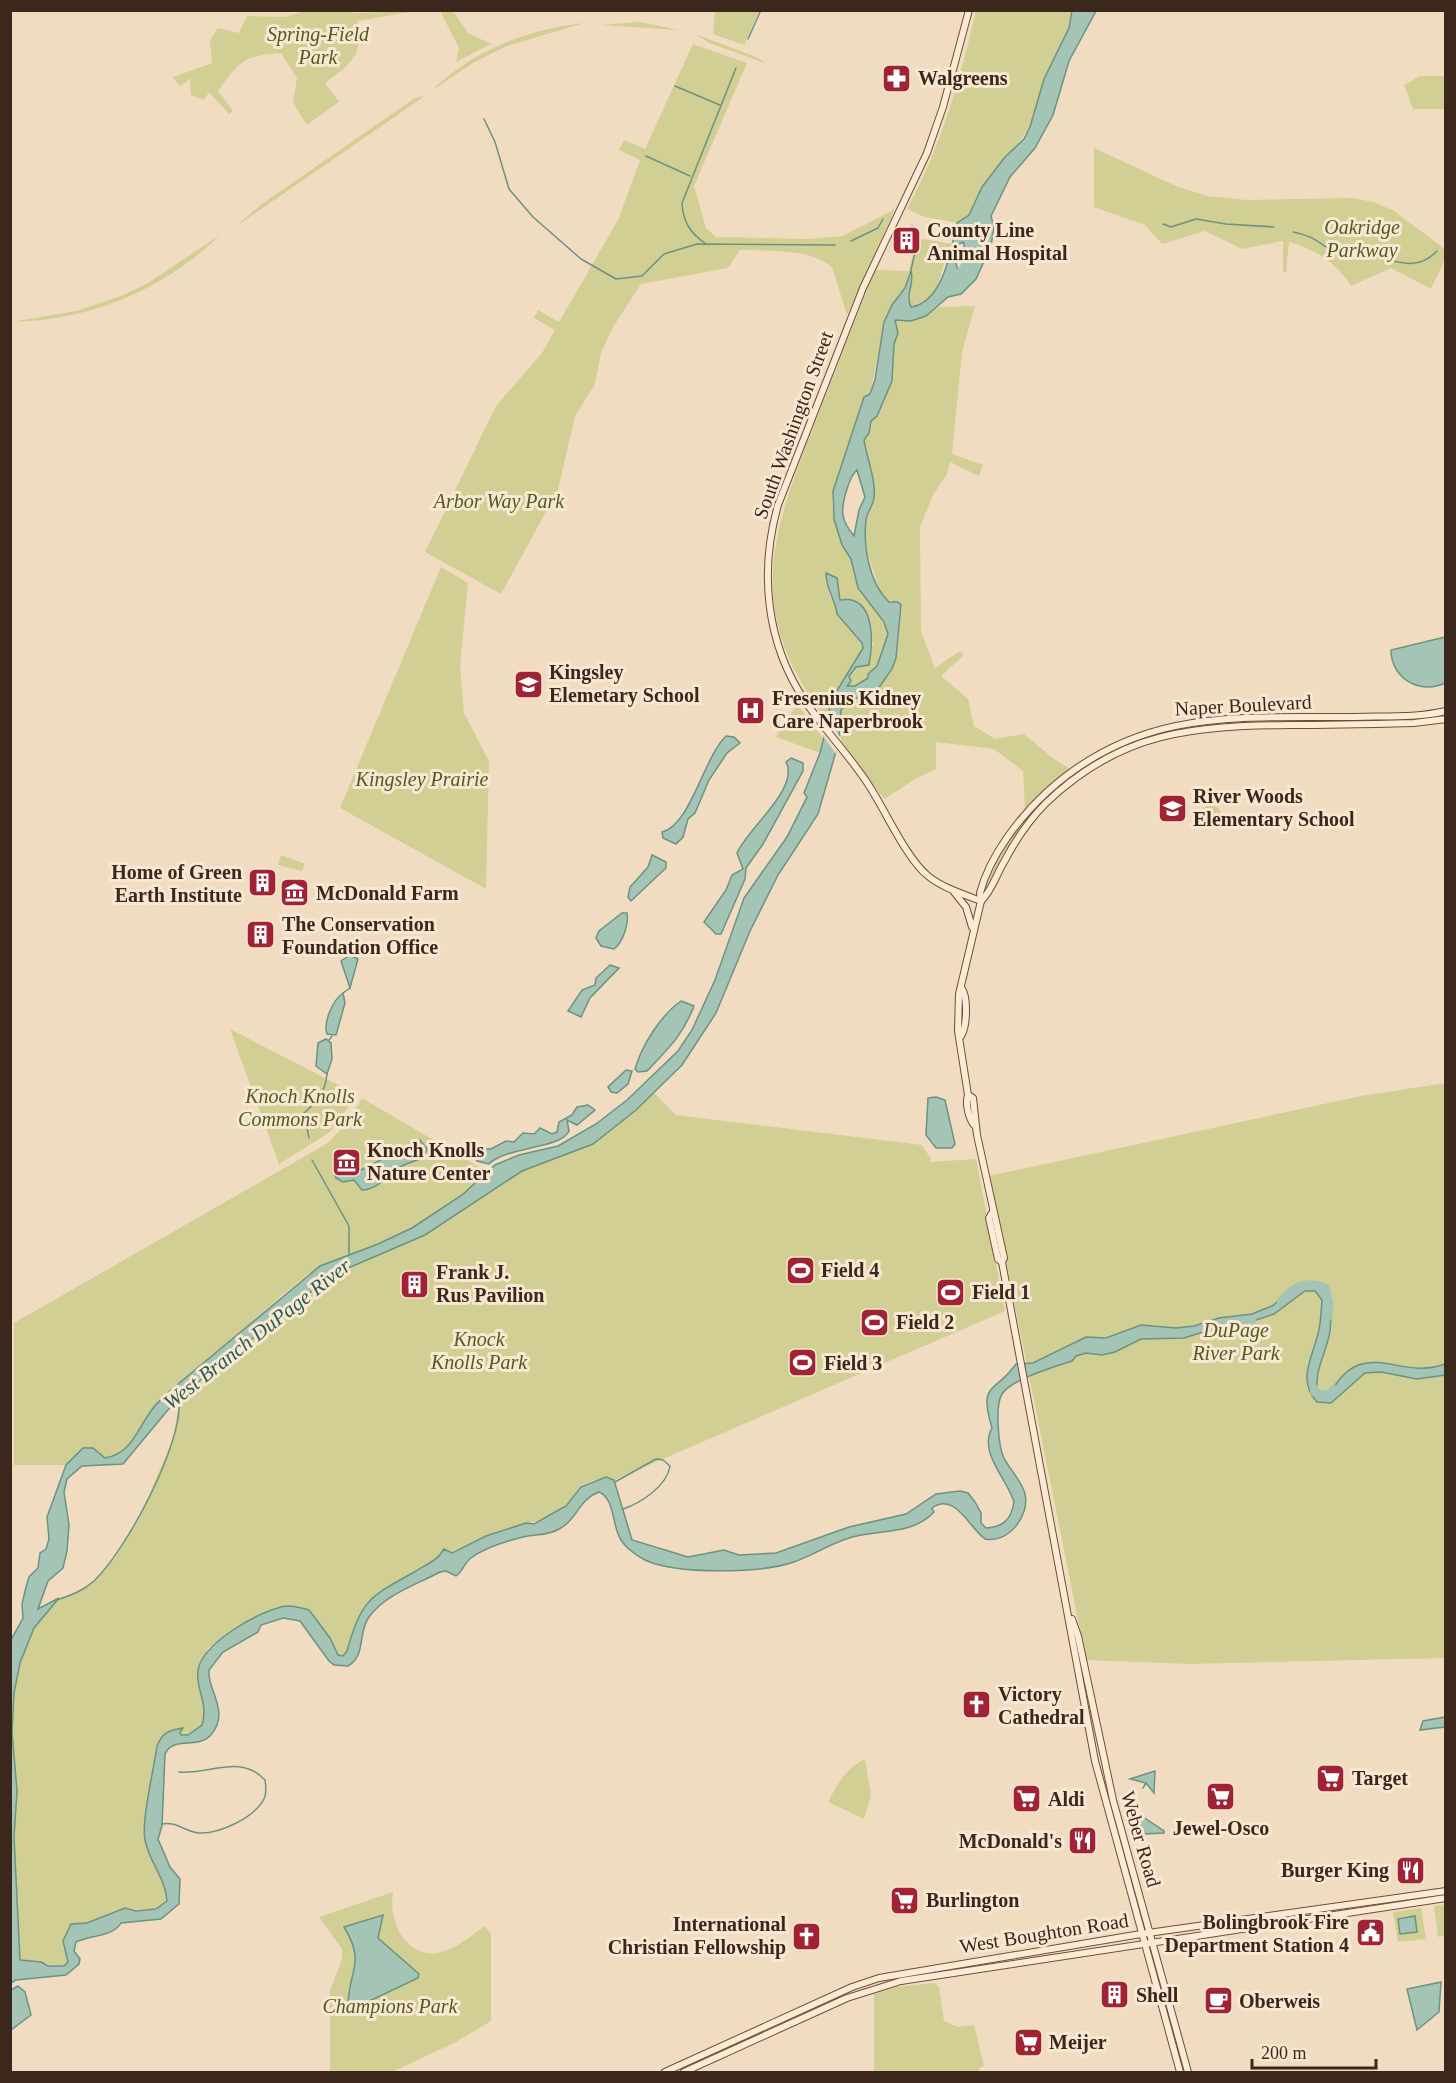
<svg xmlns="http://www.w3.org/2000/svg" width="1456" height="2083" font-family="Georgia,serif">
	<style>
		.green { fill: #d1cf93 }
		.water { fill: #a4c4b5; stroke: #6a9382; stroke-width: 1.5; fill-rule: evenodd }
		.pier { fill: #f2dcc1 }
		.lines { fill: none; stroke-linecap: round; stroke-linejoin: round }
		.stream { stroke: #6a9382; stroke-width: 1.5 }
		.river { stroke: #a4c4b5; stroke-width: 8 }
		.secondary-casing { stroke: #6f4c3a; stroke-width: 8 }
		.secondary { stroke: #fcead5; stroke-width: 6 }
		.labels { text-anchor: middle; stroke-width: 6; stroke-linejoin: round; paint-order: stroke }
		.park-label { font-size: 20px; font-style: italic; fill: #545a21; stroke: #f8e7d1 }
		.poi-label { font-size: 20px; font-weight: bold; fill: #3b271c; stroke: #f8e7d1; text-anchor: start }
		.street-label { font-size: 20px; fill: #3b271c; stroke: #f8e7d1 }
		.water-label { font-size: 21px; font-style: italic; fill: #2a5c52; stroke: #f8e7d1 }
	</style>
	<rect width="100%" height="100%" fill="#f2dcc1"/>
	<!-- green -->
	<g class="green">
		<path d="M 305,11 L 353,10 L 353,13 L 416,11 L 357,21 C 364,56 351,64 325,83 L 339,102 L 307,125 L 293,103 L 297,78 L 281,53 C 244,56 240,60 218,91 L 233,111 L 229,114 L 209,92 L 204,100 L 191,95 L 190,79 L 180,86 L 173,77 L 212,63 L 210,40 L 218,28 L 239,33 L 247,16 L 285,17 Z"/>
		<polygon points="440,11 453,11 468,33 491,44 456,62 459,48"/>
		<polygon points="715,11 759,11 744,45 713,34"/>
		<path d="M 976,11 L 1072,11 L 1069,28 L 1044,79 L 1030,127 L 975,199 L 969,215 L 957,223 L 922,216 L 907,209 C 941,147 960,79 976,11 Z"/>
		<polygon points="639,22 680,30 600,25"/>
		<path d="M 584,23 L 507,46 L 473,63 L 431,91 C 472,51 527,29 584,23 Z"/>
		<polygon points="695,34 759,58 765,63 709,43"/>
		<path d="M 693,44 L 747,63 L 694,186 L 706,228 L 716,237 L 807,239 L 843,236 L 895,209 L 847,315 L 832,267 C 809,248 769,251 740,250 L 728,268 L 641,284 L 613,327 L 601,353 L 595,384 L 575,416 L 558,490 L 501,594 L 425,552 L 496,406 L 542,353 L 555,330 L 534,318 L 538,310 L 559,322 L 618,220 L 640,160 L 619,150 L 624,140 L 645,149 Z"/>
		<polygon points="1420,76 1445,76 1445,109 1413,109 1404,85"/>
		<polygon points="423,96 422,98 235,227 262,204 415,98"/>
		<path d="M 1094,148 L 1176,186 L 1207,196 L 1247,200 L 1352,198 L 1374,202 L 1394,211 L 1445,249 C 1446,265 1437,274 1431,289 L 1391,268 L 1351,286 C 1336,262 1317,250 1289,242 L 1286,273 L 1283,272 L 1283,241 L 1242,249 L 1205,231 L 1162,244 L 1145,225 L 1094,207 Z"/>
		<path d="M 220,235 C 164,290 89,321 11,322 L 76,311 L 121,296 L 148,283 Z"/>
		<path d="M 917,238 L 952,244 C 929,294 951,296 887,313 L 870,394 L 864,397 L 833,491 L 832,502 L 834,520 L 851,559 L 857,582 L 887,629 L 887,641 L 879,663 L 868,674 L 868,678 L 855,686 L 847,686 L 849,676 L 856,667 L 869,665 L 873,643 L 826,578 L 830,597 L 837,606 L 836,612 L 863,646 L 830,702 L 828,722 C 744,614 769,539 815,423 C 835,372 855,321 875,270 L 909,271 Z"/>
		<polygon points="975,306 962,352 952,454 983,465 979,476 950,462 947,474 933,495 920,527 921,632 935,668 960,651 964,655 941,676 968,699 974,726 995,739 1024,734 1054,759 1070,769 1025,811 1023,771 994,749 936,742 936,769 917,778 884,799 840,740 841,710 848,702 869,694 896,658 902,608 881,594 865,546 866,522 874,498 874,486 864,440 871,421 877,416 884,402 893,375 894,344 898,333 895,320 911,321 926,316 939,307"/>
		<polygon points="441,567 468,583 460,666 464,713 489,761 486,889 340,808"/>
		<polygon points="797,704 823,738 820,753 776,737"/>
		<polygon points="1233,720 1346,720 1202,725 1149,736 1168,728"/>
		<path d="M 1068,778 L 1034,811 L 987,892 L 983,891 C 998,845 1031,809 1068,778 Z"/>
		<circle cx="1211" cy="815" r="10"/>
		<polygon points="281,855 305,864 302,871 278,865"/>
		<polygon points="230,1029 352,1092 355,1097 330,1132 279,1164"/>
		<polygon points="1445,1083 1445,1658 1190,1664 1086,1660 989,1176 1361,1096"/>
		<path d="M 654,1093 L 676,1115 L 922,1145 L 931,1159 L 929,1162 L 976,1159 L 1005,1311 L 614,1480 C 604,1477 587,1481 580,1488 C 574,1493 571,1502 565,1507 C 544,1522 514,1526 489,1535 C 452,1549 386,1584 360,1614 C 351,1625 353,1645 343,1656 L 338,1655 L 330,1638 L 282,1606 L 251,1621 L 208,1648 L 198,1679 L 205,1706 L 202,1725 L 188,1735 L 181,1735 L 180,1732 L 157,1746 C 154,1769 141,1821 145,1840 C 149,1862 165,1879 167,1901 L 156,1909 L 117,1910 L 87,1923 L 71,1924 L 63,1945 L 68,1962 L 64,1966 L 20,1961 L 14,1837 L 17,1791 L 12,1732 L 14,1693 L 20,1663 L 34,1628 L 59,1598 L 76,1593 L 95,1580 L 115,1558 L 139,1519 L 174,1436 L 179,1399 L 321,1284 L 309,1273 C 274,1301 241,1331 208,1361 C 188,1378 167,1393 150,1413 C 135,1432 130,1456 102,1458 L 90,1447 L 66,1465 L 14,1465 L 14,1323 L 328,1143 L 348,1122 L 362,1098 L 505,1182 L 522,1171 L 593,1144 Z"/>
		<path d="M 865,1759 L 871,1796 L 864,1819 L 828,1802 C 838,1783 845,1769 865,1759 Z"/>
		<path d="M 393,1892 C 388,1919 404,1956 436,1953 C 455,1951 470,1936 485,1926 L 491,1934 L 491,2021 L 456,2042 L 392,2072 L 330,2072 L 330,1991 L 342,1959 L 342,1949 L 319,1917 Z"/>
		<polygon points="1445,1904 1445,1935 1438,1937 1434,1906"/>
		<polygon points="1421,1908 1426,1939 1398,1942 1393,1912"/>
		<polygon points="934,1983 939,1987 944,2021 958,2027 974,2025 984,2066 979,2068 980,2072 874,2072 874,1994 897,1987"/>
	</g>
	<!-- water -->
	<g class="water">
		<path d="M 1072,11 L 1096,11 L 1069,61 L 1053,115 L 1035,148 L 1010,177 L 991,216 L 994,227 L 991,246 L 976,279 L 961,294 L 948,297 L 926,316 L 911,321 L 895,320 L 898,333 L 894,344 L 892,381 L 877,416 L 871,421 L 869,433 L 864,440 C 867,459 876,479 874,498 C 873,506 867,512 866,520 C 863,546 869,583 889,602 L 898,602 L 901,605 L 896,658 L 892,669 L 875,693 L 865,694 L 848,702 L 841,710 L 839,741 L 818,814 L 778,875 L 750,931 L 716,1013 L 682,1065 L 636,1110 L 593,1144 L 522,1171 L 425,1235 L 332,1275 L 177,1399 L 123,1464 L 82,1466 L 67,1479 L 64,1492 L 69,1525 L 67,1551 L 63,1568 L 48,1581 L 38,1609 L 59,1598 L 34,1628 L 20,1663 L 14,1693 L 12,1732 L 17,1791 L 14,1837 L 20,1960 L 41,1962 L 48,1966 L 64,1966 L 68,1962 L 63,1941 L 71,1924 L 87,1923 L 125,1908 L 136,1911 L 156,1909 L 167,1901 C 166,1879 149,1862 145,1840 C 141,1821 154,1769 157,1746 C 162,1733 169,1730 183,1728 L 180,1732 L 181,1735 L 188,1735 L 202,1725 C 209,1702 195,1689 198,1670 C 203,1643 255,1614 281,1607 C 290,1604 300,1608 309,1610 L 330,1638 L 338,1655 L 343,1656 L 347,1651 C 362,1598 370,1597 416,1571 C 428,1563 437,1561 444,1549 L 452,1553 L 486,1536 L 526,1523 L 534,1524 L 566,1506 L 581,1487 L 606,1477 L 614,1480 L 632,1540 L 688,1557 L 724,1550 L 739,1555 L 776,1553 L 849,1527 L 906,1514 L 936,1494 L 960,1491 L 968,1493 L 975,1502 L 981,1513 L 981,1523 L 986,1528 C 1003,1527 1011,1520 1014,1502 C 1008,1480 978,1453 992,1428 C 978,1381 995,1394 1016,1364 L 1033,1363 L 1086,1337 L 1106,1338 L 1141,1325 L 1176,1328 L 1194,1326 L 1219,1318 L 1252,1314 L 1272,1306 L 1303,1282 L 1326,1288 C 1330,1303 1332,1316 1330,1331 C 1327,1352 1313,1371 1318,1393 L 1328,1397 C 1362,1332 1398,1382 1445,1364 L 1445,1375 L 1417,1379 L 1381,1372 L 1365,1373 L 1331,1403 L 1317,1402 C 1297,1381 1312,1358 1318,1334 C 1321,1323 1321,1311 1322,1300 L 1315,1291 L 1305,1291 L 1274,1314 L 1244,1324 L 1216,1328 L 1184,1338 L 1141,1339 L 1115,1352 L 1102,1355 L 1086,1353 L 1076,1356 L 1072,1361 C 1054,1367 1012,1379 1002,1394 C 995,1405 998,1446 1004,1458 C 1010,1470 1022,1481 1025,1494 C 1030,1516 1008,1544 985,1539 C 968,1526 955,1492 932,1508 L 934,1512 C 912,1536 877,1529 849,1538 C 830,1544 813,1555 794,1562 C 762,1573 676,1575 645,1560 C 637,1556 626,1548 621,1540 C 612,1527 615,1498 599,1492 C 579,1499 577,1520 559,1529 C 548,1536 535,1534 523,1537 C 507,1541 484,1548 471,1558 C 465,1562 463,1571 456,1576 L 446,1571 L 440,1572 C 416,1585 386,1594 369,1617 C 357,1633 367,1655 348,1666 L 334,1665 L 329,1661 L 300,1621 L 283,1618 L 261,1625 L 258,1632 L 223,1652 L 209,1670 C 206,1689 232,1712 210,1736 C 197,1749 173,1736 165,1754 L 162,1826 L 158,1839 L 170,1867 L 180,1879 L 179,1904 L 161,1919 L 121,1923 C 113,1937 90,1935 76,1942 L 74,1951 L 80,1959 L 79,1964 L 66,1975 L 16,1980 L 11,1983 L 11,1640 L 23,1618 L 22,1604 L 26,1587 L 29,1577 L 38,1568 L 40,1553 L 46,1549 L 49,1539 L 47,1517 L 66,1465 L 83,1448 L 93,1448 L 105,1458 C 131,1454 137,1430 151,1411 C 156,1403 164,1397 171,1390 L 320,1266 L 378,1244 L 412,1228 L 462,1195 L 495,1165 L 519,1155 L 558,1146 L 596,1124 L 627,1100 L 678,1051 L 692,1030 L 715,980 L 744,898 L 787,837 L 807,797 L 804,793 L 820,753 L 828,722 L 830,702 L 863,648 L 862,643 L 837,614 C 836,601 826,590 826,573 L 837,578 L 840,600 C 876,594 873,643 869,665 L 856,667 L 849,676 L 851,681 L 847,686 L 855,686 L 868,678 L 868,674 L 877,666 L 888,634 L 884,622 L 858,588 L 851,559 L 842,545 L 834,519 L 833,491 L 864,397 L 870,394 L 875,380 L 884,322 L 892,305 L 905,288 L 911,271 C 915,282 905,294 911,307 C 944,302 951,249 957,223 L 969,215 L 982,187 L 1005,157 L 1024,139 L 1030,127 L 1044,79 L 1069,28 ZM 963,242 L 968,258 L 964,268 L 958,270 L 954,257 L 959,244 ZM 857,470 L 865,497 L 859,510 L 854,536 C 849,530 844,522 843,515 C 841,506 849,476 857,470 Z"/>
		<path d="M 1445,637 L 1445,683 C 1421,695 1391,679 1391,650 Z"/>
		<path d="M 726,736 L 734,737 L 740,743 L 727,753 L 709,780 L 695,813 L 688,819 L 683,837 L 676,844 L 663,838 L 662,832 C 690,826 704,757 726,736 Z"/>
		<path d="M 791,758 L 803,763 L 803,771 L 763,844 L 746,868 L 745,879 L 721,934 L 716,934 L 704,922 L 726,890 L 732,875 L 743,869 L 737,853 C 748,828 800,788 786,762 Z"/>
		<polygon points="652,855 666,862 666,868 631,901 628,897 630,887 648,867"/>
		<path d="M 622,913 L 627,913 C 629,924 623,942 614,949 L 601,946 L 596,938 L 599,931 Z"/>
		<polygon points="350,955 358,959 350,988 341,961"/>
		<polygon points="610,965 619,968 590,998 581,1017 568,1011 582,990 595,985 596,978"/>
		<path d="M 343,993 L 345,1003 L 336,1035 L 327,1034 C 323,1022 333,1000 343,993 Z"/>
		<path d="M 681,1001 L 694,1006 C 683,1035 668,1049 647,1071 L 638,1072 L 635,1069 C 642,1045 661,1015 681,1001 Z"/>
		<polygon points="326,1039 331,1043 332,1059 327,1074 316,1066 318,1043"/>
		<polygon points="626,1070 632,1071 628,1084 617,1093 611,1092 608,1087"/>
		<polygon points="936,1097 945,1100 955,1144 952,1148 936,1148 926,1135 928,1098"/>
		<path d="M 588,1105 L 595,1110 L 577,1125 L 567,1120 L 569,1131 C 561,1149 507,1146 489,1164 L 477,1161 L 474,1156 L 476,1149 L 491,1149 L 506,1141 L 514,1142 L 523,1133 L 534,1134 L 540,1128 L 552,1134 L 557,1132 L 559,1122 L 572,1115 L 577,1107 Z"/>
		<path d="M 420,1140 L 427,1149 C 424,1161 414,1160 404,1165 C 388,1172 381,1189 362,1190 L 354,1180 L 343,1182 L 336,1178 L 334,1171 L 337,1168 L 359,1171 Z"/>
		<polygon points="1445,1717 1445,1727 1420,1730 1423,1721"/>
		<polygon points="1155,1771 1154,1793 1146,1783 1130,1779"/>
		<polygon points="1140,1815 1164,1831 1164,1833 1144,1834 1137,1816"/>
		<path d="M 383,1915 L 378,1938 L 419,1974 L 418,1978 L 361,2005 L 348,2005 C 349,1969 366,1963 344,1927 Z"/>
		<polygon points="1415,1916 1417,1932 1400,1934 1398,1919"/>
		<polygon points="1441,1982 1439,2012 1417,2030 1407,1989"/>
		<polygon points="18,1986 25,1992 31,2015 11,2030 11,1990"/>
	</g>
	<!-- pier -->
	<polygon class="pier" points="828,721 841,738 836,754 823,736"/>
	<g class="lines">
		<!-- stream -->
		<g class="stream">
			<polyline points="748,39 761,10"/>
			<polyline points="675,86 720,105"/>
			<polyline points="484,119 495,142 509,189 533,217 581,259 616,279 642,276 664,254 697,244 835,245"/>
			<polyline points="646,156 690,176"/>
			<polyline points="1163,224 1171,227 1196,219 1226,224 1274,227"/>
			<polyline points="912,226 919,231 919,235"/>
			<path d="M 1293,232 C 1317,236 1320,246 1339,254 C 1350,259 1360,255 1371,256 C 1397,260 1416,273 1437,251"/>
			<polyline points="851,241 878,228 883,219"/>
			<path d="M 706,244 C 690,233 683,222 682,203 L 736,68"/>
			<polyline points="911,270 918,239"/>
			<polyline points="343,993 350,988"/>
			<polyline points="329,1040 332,1036"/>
			<path d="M 309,1138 L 304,1113 C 318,1101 325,1093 327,1074"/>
			<polyline points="312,1160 349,1226 349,1254"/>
			<path d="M 615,1482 L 656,1459 L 663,1460 L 670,1466 C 667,1486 641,1503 623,1509"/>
			<path d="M 57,1600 C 71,1595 83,1591 94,1581 C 126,1551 184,1442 179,1399"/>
			<polyline points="1143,1788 1146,1783"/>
			<polyline points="1137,1810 1138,1815"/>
			<path d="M 162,1824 C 176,1821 186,1832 199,1833 C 219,1834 254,1818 264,1799 C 267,1793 266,1786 265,1780 C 240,1753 210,1775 179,1772"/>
		</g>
		<!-- river -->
		<g class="river">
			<polyline points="956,278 966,264 971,249"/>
			<path d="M 1281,1301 C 1293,1286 1308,1280 1326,1288 L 1330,1306 L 1327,1318"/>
			<polyline points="1208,1329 1252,1321"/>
			<polyline points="1314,1388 1314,1392 1328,1395 1334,1389"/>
		</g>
		<defs>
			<g id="secondary">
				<path d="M 969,10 L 943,107 L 927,153 L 863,288 L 778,505 C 759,572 766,643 805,701 C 824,729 847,753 866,781 C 884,807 905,857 928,876 C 943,888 963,894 981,901"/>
				<polyline points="954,892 966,907 972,927"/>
				<path d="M 981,901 C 992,891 996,875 1004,862 C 1015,841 1029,820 1046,803 C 1121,731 1193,726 1291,725 C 1332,725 1373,724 1414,723 L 1446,719"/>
				<path d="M 961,1036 C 967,1027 968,998 962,989"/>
				<polyline points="968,1095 973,1098 977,1135 1004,1258 1002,1262 1095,1761 1180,2072"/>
				<path d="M 976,1127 C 969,1121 965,1104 968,1095 L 958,1031 L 959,994 L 981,901 L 980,893 C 990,855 1019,818 1047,792 C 1140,707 1238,718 1355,717 C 1385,716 1416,718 1446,711"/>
				<polyline points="992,1213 989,1218 998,1259 1002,1262"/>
				<polyline points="1072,1619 1078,1636 1113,1800 1188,2072"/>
				<polyline points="665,2072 852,1987 879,1978 1141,1934 1446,1891"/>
				<polyline points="684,2072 847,1998 901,1981 1446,1898"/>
			</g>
		</defs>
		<!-- secondary casing -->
		<use href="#secondary" class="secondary-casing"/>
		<!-- secondary -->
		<use href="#secondary" class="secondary"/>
	</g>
	<!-- icons -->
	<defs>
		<symbol id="pharmacy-square" viewBox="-11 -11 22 22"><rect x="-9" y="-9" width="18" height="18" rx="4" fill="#a12135" stroke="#f8e7d1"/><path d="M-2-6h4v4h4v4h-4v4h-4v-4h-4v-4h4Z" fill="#fff"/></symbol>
		<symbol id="building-square" viewBox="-11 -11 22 22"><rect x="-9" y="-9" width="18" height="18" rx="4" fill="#a12135" stroke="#f8e7d1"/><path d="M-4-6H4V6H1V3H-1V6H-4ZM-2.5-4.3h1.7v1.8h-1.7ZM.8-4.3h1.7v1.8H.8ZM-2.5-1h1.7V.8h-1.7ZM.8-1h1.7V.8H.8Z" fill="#fff"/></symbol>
		<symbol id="school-square" viewBox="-11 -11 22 22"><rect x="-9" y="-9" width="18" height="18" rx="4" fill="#a12135" stroke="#f8e7d1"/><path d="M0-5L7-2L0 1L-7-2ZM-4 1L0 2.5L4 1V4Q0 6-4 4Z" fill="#fff"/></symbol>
		<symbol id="hospital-square" viewBox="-11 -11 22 22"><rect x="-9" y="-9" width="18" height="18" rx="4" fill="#a12135" stroke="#f8e7d1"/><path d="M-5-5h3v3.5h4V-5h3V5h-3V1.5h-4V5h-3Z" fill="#fff"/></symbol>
		<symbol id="museum-square" viewBox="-11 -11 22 22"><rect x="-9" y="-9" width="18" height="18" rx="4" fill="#a12135" stroke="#f8e7d1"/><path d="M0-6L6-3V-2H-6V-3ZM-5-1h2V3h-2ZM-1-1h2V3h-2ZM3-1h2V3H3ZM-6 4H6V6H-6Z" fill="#fff"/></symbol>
		<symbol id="stadium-square" viewBox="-11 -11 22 22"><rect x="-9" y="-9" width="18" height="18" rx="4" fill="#a12135" stroke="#f8e7d1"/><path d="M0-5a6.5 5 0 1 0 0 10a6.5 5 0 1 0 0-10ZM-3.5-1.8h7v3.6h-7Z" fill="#fff"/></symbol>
		<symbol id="church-square" viewBox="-11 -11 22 22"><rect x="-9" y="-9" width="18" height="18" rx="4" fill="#a12135" stroke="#f8e7d1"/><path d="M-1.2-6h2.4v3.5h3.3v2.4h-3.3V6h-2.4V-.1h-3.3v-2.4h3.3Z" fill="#fff"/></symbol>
		<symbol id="supermarket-square" viewBox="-11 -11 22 22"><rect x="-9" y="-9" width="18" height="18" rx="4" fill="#a12135" stroke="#f8e7d1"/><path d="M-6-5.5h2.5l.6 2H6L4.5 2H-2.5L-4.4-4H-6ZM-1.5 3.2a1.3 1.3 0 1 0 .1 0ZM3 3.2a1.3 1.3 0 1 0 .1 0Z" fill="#fff"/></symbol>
		<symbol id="restaurant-square" viewBox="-11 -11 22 22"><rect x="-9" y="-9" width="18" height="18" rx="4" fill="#a12135" stroke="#f8e7d1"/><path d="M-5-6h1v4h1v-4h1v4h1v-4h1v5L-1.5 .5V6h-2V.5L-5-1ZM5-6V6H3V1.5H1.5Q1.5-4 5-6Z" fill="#fff"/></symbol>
		<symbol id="civic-square" viewBox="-11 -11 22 22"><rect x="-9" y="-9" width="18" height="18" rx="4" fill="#a12135" stroke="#f8e7d1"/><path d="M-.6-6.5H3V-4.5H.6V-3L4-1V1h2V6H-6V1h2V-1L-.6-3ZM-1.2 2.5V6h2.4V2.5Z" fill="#fff"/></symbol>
		<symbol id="cafe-square" viewBox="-11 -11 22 22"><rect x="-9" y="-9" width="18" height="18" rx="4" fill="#a12135" stroke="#f8e7d1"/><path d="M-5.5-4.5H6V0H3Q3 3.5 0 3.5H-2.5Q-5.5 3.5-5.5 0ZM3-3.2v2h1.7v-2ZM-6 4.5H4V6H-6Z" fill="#fff"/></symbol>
	</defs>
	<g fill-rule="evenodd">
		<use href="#pharmacy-square" x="880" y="62" width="33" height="33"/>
		<use href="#building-square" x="890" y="224" width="33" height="33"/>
		<use href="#school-square" x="512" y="668" width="33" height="33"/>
		<use href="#hospital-square" x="734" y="694" width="33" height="33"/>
		<use href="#school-square" x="1156" y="792" width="33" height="33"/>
		<use href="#building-square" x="246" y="866" width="33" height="33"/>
		<use href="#museum-square" x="278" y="876" width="33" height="33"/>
		<use href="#building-square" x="244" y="918" width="33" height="33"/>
		<use href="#museum-square" x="330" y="1146" width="33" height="33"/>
		<use href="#stadium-square" x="784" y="1254" width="33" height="33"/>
		<use href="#building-square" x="398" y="1268" width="33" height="33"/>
		<use href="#stadium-square" x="934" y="1276" width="33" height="33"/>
		<use href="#stadium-square" x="858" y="1306" width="33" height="33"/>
		<use href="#stadium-square" x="786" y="1346" width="33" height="33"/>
		<use href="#church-square" x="960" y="1688" width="33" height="33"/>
		<use href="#supermarket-square" x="1314" y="1762" width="33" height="33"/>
		<use href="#supermarket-square" x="1204" y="1780" width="33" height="33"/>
		<use href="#supermarket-square" x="1010" y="1782" width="33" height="33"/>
		<use href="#restaurant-square" x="1066" y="1824" width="33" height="33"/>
		<use href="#restaurant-square" x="1394" y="1854" width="33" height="33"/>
		<use href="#supermarket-square" x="888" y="1884" width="33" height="33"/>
		<use href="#civic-square" x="1354" y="1916" width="33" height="33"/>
		<use href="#church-square" x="790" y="1920" width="33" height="33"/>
		<use href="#building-square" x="1098" y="1978" width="33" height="33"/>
		<use href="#cafe-square" x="1202" y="1984" width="33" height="33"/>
		<use href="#supermarket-square" x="1012" y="2026" width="33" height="33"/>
	</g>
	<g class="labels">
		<!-- park labels -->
		<g class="park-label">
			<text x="318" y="41">Spring-Field<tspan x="318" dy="23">Park</tspan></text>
			<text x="1362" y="234">Oakridge<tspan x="1362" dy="23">Parkway</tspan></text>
			<text x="499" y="508">Arbor Way Park</text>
			<text x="422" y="786">Kingsley Prairie</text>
			<text x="300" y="1103">Knoch Knolls<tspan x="300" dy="23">Commons Park</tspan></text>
			<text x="1236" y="1337">DuPage<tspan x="1236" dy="23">River Park</tspan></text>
			<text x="479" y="1346">Knock<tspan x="479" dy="23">Knolls Park</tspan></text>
			<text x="390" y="2013">Champions Park</text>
		</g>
		<!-- poi labels -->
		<g class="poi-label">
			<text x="918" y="85">Walgreens</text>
			<text x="927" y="237">County Line<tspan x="927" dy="23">Animal Hospital</tspan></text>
			<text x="549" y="679">Kingsley<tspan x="549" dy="23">Elemetary School</tspan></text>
			<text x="772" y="705">Fresenius Kidney<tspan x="772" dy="23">Care Naperbrook</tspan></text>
			<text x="1193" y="803">River Woods<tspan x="1193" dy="23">Elementary School</tspan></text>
			<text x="242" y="879" text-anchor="end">Home of Green<tspan x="242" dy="23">Earth Institute</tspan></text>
			<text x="316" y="900">McDonald Farm</text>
			<text x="282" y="931">The Conservation<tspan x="282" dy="23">Foundation Office</tspan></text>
			<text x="367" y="1157">Knoch Knolls<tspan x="367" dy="23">Nature Center</tspan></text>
			<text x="821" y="1277">Field 4</text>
			<text x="436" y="1279">Frank J.<tspan x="436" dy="23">Rus Pavilion</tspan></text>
			<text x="972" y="1299">Field 1</text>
			<text x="896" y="1329">Field 2</text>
			<text x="824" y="1370">Field 3</text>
			<text x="998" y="1701">Victory<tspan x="998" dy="23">Cathedral</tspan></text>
			<text x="1352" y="1785">Target</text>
			<text x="1048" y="1806">Aldi</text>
			<text x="1221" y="1835" text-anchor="middle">Jewel-Osco</text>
			<text x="1062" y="1848" text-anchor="end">McDonald's</text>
			<text x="1389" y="1877" text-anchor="end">Burger King</text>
			<text x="926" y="1907">Burlington</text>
			<text x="1349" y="1929" text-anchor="end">Bolingbrook Fire<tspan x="1349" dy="23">Department Station 4</tspan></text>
			<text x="786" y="1931" text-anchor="end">International<tspan x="786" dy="23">Christian Fellowship</tspan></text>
			<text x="1136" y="2002">Shell</text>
			<text x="1239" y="2008">Oberweis</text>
			<text x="1049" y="2049">Meijer</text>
		</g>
		<!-- street labels -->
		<g class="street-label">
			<text transform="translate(793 425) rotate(-70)" y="7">South Washington Street</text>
			<text transform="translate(1243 705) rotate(-3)" y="7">Naper Boulevard</text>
			<text transform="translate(1141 1839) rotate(74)" y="7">Weber Road</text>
			<text transform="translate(1044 1933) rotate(-9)" y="7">West Boughton Road</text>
		</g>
		<!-- water labels -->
		<g class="water-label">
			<text transform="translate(257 1334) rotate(-38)" y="7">West Branch DuPage River</text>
		</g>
	</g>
	<!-- border -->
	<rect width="1456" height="2083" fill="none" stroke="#3b271c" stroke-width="24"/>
	<!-- scale -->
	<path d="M1252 2059v9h124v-9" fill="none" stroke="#3b271c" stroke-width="3"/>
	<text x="1261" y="2059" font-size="18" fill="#3b271c" stroke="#f8e7d1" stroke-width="4.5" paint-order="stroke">200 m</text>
</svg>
